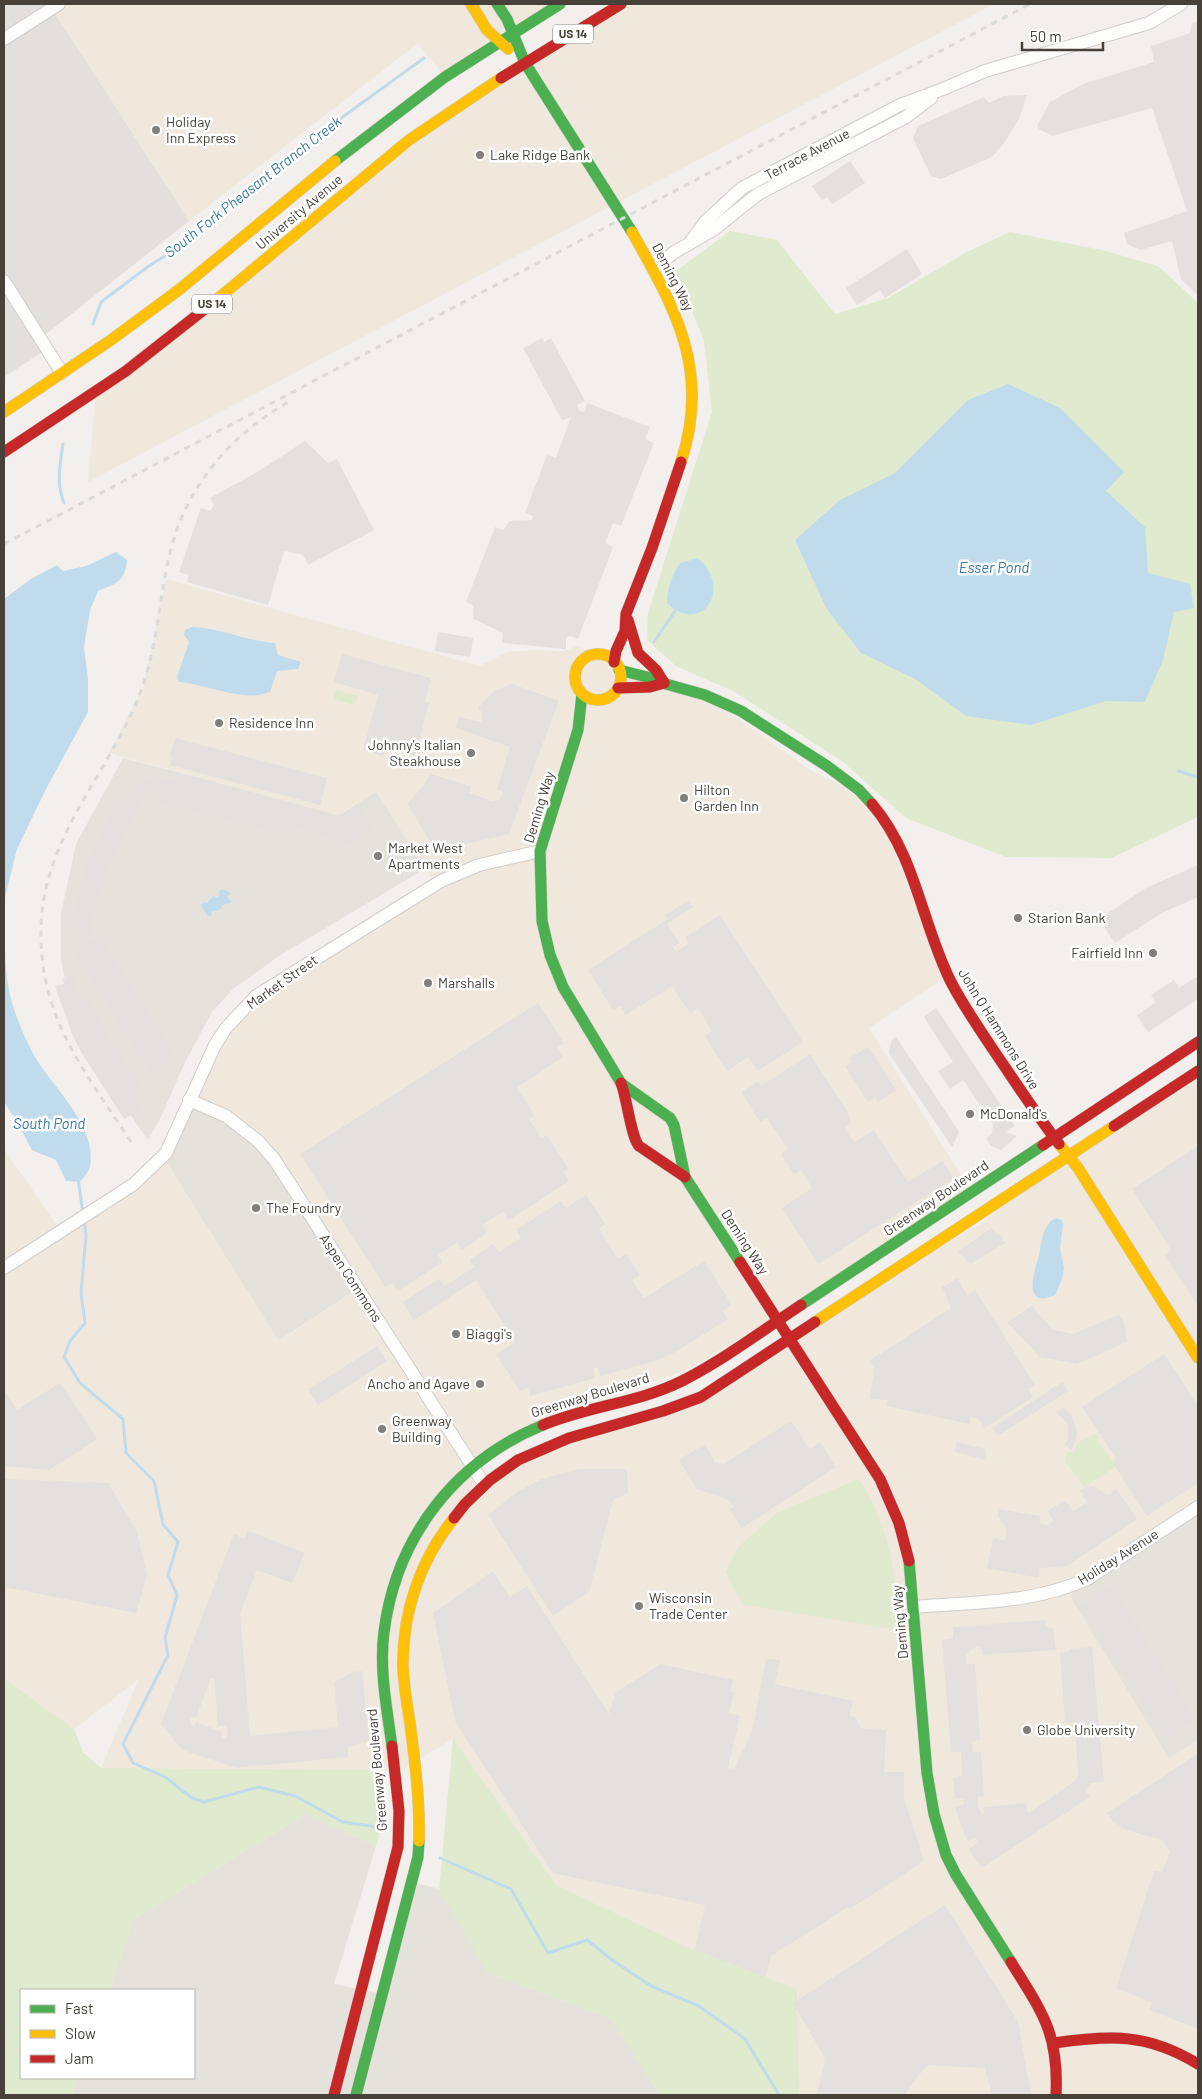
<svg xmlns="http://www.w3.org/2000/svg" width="1202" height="2099" font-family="Barlow,sans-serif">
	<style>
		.residential { fill: #e5e1db }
		.commercial { fill: #f0e8dd }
		.industrial { fill: #e3e0dc }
		.green { fill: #e0eace }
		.parking { fill: #e3e0dd; fill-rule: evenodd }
		.water { fill: #c0dcec }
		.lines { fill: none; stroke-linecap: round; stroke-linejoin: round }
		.stream { stroke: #c0dcec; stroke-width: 3 }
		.street-casing { stroke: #d0cdca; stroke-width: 14 }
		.fast-casing { stroke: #d0ccc4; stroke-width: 12 }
		.slow-casing { stroke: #d0ccc4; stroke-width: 12 }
		.jam-casing { stroke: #d0ccc4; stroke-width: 12 }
		.street { stroke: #fdfdfc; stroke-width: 12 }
		.fast { stroke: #4caf50; stroke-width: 11 }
		.slow { stroke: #ffc107; stroke-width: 11 }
		.jam { stroke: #c62828; stroke-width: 11 }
		.rail { stroke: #dadad9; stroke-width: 3; stroke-dasharray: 6 6; stroke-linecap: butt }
		.poi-dot { fill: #837e78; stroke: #fff; stroke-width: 2 }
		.labels { text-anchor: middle; stroke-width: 5; stroke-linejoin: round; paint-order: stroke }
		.shield { fill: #fff; stroke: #7e7a74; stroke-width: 1 }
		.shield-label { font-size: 12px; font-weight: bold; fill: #474139 }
		.poi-label { font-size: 14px; fill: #474139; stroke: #fff; text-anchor: start }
		.street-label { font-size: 14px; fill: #474139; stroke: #fff }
		.water-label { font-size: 15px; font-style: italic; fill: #367aa5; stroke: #fff }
	</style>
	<rect width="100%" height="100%" fill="#f2efec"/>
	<!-- residential -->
	<g class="residential">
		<polygon points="123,758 341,814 376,791 426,868 279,956 233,989 212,1012 185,1062 161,1117 148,1140 119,1099 70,1007 61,959 61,914 76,844"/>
		<polygon points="189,1100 258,1141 357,1289 278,1341 167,1163"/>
		<polygon points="1198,1507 1198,1740 1169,1759 1071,1598 1074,1585"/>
		<polygon points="306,1814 376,1846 334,1984 383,1994 412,1882 439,1889 488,1973 612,2019 660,2095 72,2095 78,2078 194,2078 194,1990 109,1990 134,1919"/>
	</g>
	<!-- commercial -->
	<g class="commercial">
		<polygon points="49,4 559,4 445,77 418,43 189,221"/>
		<polygon points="629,4 994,4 88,482 96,391 370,171"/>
		<polygon points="166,579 480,666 507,652 532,650 563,651 578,646 728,712 812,771 841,785 861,801 889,837 944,978 869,1028 969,1188 785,1312 690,1368 640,1387 543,1419 471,1460 484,1483 504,1469 672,1410 951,1240 984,1222 1045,1170 1198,1071 1198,1507 1074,1585 1071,1598 1169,1758 1198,1740 1198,2095 799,2095 797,1989 680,1944 556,1885 453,1738 402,1770 101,1768 139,1679 74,1729 4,1678 4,1149 61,1231 166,1153 167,1163 279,1341 357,1289 279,1163 191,1097 238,1013 435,884 376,792 341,814 337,815 109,753 143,688"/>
	</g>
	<!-- industrial -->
	<polygon class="industrial" points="4,4 49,4 189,221 41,338 47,349 4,377"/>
	<!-- green -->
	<g class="green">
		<polygon points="730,231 777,240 835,314 888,298 967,252 1010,232 1102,250 1158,266 1198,303 1198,817 1111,858 1006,857 906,818 843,762 735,692 676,666 647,640 648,613 712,412 704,340 675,272"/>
		<polygon points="335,690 358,695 355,705 333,699"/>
		<polygon points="1095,1434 1099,1438 1097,1439 1116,1467 1084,1487 1065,1461 1068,1451 1074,1453 1078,1442"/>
		<path d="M 859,1479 C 889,1525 897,1576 899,1630 L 743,1605 L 725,1572 L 739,1546 L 778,1512 Z"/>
		<polygon points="4,1678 74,1729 83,1752 101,1768 378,1770 384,1816 376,1846 306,1814 134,1919 109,1990 21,1990 21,2078 78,2078 72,2095 4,2095"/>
		<polygon points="453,1738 556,1885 680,1944 797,1989 799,2095 660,2095 612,2019 488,1973 439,1890"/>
	</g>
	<!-- parking -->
	<g class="parking">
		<polygon points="1198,21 1198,296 1181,279 1172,241 1140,250 1127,244 1124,233 1187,211 1152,108 1052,136 1039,129 1037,126 1050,102 1083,84 1154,62 1151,46 1190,33 1192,24"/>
		<polygon points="1027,95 1019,119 1004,143 992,157 941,179 931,176 913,138 918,126 984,97 989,103 1003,96"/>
		<polygon points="850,161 865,183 832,204 827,197 822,200 812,186"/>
		<polygon points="907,249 922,274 885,298 880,290 857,305 846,288"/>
		<polygon points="542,338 544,342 551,338 585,401 577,405 580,411 584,412 587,403 650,427 645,439 654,443 621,526 613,523 605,543 613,547 578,639 570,636 566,637 566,649 502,643 503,633 474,619 473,612 474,606 466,602 495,527 503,530 510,521 532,520 533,516 525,513 547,455 556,458 571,417 562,420 523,348"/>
		<polygon points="305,441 328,463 337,459 374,530 308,565 303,555 284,551 268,605 187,582 189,575 179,572 201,508 210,511 214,505 210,498 259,471"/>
		<polygon points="438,632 473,638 470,657 435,651"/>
		<polygon points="342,654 431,678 425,702 429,703 415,756 385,748 383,756 363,750 378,695 334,682"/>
		<polygon points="512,684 559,701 509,834 436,851 407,803 412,799 426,782 430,774 471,786 469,793 492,801 499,800 503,792 497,789 510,747 456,728 459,717 481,722 483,714 478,707 494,691"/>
		<polygon points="175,738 327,778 320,805 170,765 172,757 170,756"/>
		<polygon points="184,774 339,817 357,804 373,828 342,847 339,842 311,830 287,824 284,833 159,802 160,792 155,791 149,792 143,797 106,870 96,903 89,938 92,942 100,937 174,1054 150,1071 73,950 80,945 78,930 70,928 84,870 117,801 125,804 142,781 155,778 181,783"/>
		<polygon points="1198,865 1198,897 1162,913 1115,943 1099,919 1146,888"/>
		<polygon points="689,900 693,907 667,924 679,943 673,947 676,952 689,944 685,937 720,915 803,1042 758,1071 748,1057 727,1071 705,1036 712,1031 698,1008 690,1013 672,986 626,1015 620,1006 613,1010 588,970 668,919 665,915"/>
		<polygon points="1198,976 1198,999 1148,1032 1137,1015 1156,1002 1151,995 1174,980 1179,988"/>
		<polygon points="74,977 79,1000 82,1001 89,999 106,1035 140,1087 133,1092 145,1116 137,1121 131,1115 124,1119 81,1052 72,1034 55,986 64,984 63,979"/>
		<polygon points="538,1003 564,1043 557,1047 563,1057 517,1088 534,1115 529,1119 541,1138 547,1135 568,1168 563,1172 569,1181 509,1220 503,1212 482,1225 487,1233 462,1250 457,1243 438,1255 442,1262 398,1291 392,1282 385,1287 300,1154"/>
		<polygon points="936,1008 1015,1126 1006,1132 1017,1136 1001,1150 991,1146 986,1139 992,1133 993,1124 963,1080 950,1089 938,1071 953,1062 924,1017"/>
		<polygon points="896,1037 959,1132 952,1147 889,1053 891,1041"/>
		<polygon points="868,1047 896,1090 878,1102 875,1097 868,1102 845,1066 852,1062 850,1058"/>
		<polygon points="810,1054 847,1111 851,1122 844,1127 854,1143 874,1130 908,1182 942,1161 954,1178 818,1264 782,1208 812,1188 801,1170 794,1174 781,1154 788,1149 767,1118 760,1122 741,1092 758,1081 761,1086"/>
		<polygon points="1198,1146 1198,1306 1164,1255 1171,1250 1132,1189"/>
		<polygon points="586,1195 605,1224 599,1229 618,1259 626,1254 640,1275 632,1280 644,1298 704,1261 732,1305 723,1311 728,1319 677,1351 659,1360 600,1376 598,1368 595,1368 593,1369 595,1378 530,1396 528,1387 520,1391 496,1354 515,1342 476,1280 414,1320 403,1302 439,1279 445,1286 474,1267 469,1260 493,1244 499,1252 521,1238 516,1230 561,1201 566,1208"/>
		<polygon points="992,1228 997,1235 1000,1234 1005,1243 970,1264 958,1251"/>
		<polygon points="958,1278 967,1296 975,1290 1035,1385 1028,1389 1033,1397 984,1428 980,1420 976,1418 970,1417 970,1424 886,1406 887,1400 870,1399 874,1368 869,1361 951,1308 942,1287"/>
		<polygon points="1032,1306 1053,1330 1073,1334 1119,1315 1124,1322 1127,1342 1077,1364 1040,1357 1007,1322"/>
		<polygon points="377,1346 387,1361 318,1405 308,1390"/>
		<polygon points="1164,1354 1198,1406 1198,1483 1147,1516 1113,1463 1115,1457 1082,1407"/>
		<polygon points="1062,1382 1068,1391 998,1436 992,1428"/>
		<polygon points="60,1383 97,1439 49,1470 4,1466 4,1390 17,1410"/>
		<polygon points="1063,1407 1072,1416 1076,1428 1077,1436 1072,1450 1065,1445 1068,1438 1068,1426 1064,1420 1055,1412"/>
		<polygon points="791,1421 810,1449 820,1442 836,1467 742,1528 730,1509 734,1507 729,1500 697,1489 679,1460 705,1444 715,1462 724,1464"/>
		<polygon points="957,1442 985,1449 986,1460 955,1452"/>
		<polygon points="579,1469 627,1469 628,1493 613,1500 589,1592 553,1616 494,1525 489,1514 517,1492 542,1479"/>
		<polygon points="4,1479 108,1483 137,1532 147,1575 136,1613 4,1587"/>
		<polygon points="1090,1486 1096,1487 1106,1494 1110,1494 1116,1489 1137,1519 1070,1564 1062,1567 1040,1568 1039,1578 987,1568 993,1538 1005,1541 1007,1529 998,1516 999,1509 1040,1516 1040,1524 1048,1525 1053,1521 1048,1511 1065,1500 1073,1511 1087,1502 1080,1490"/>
		<path d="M 248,1531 L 305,1553 L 292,1583 L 257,1570 L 240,1613 L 250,1736 L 338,1727 L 334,1682 L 353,1672 L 362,1671 L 369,1740 L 348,1748 L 348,1757 L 237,1768 L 182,1750 L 161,1724 L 234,1534 L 244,1539 ZM 211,1678 L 214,1679 L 218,1726 L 225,1726 L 228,1729 L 227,1736 L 225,1738 L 221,1738 L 222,1732 L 196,1722 L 194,1727 L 190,1722 L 190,1717 L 196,1718 Z"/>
		<polygon points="493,1571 510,1597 527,1586 609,1714 616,1692 661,1664 733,1680 730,1691 734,1692 729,1713 740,1716 728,1768 734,1769 752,1732 766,1659 780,1660 775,1684 853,1701 849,1716 856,1718 861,1728 886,1730 884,1772 904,1772 904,1798 924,1861 850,1909 848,1907 771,1956 765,1977 695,1950 705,1905 553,1873 455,1721 433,1613"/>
		<polygon points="1111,1586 1195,1718 1164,1738 1080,1606"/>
		<polygon points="1045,1620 1046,1627 1053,1628 1056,1650 982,1655 982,1649 978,1646 970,1650 966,1656 966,1664 975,1664 980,1740 972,1741 973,1752 981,1752 984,1796 977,1797 978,1807 982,1815 984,1814 984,1807 1026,1803 1028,1812 1030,1812 1076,1780 1078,1774 1075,1723 1065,1722 1060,1653 1068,1652 1070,1649 1092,1647 1104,1782 1091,1783 1085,1790 1090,1797 982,1868 969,1849 977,1843 976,1838 967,1841 955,1807 964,1804 963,1798 955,1798 953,1778 962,1775 961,1752 951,1752 942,1640 953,1638 953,1627"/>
		<polygon points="1197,1754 1198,1756 1198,2029 1150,2010 1151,2002 1116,1988 1154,1871 1162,1872 1170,1852 1162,1840 1126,1830 1112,1820 1107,1813"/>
		<polygon points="945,1905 1018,2022 1031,2095 992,2095 985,2068 927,2065 904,2095 817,2095 825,2058 793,2003"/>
	</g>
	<!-- water -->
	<g class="water">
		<polygon points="1008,384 1060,408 1124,472 1106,491 1145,527 1148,573 1190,584 1194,608 1174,612 1163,660 1145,702 1106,701 1031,725 966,716 915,679 861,653 826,608 795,540 840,500 895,473 968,400"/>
		<path d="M 116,552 L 127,560 C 125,582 117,583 98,591 L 90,610 L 84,647 L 88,679 L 88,712 L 46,789 L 17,849 L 4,902 L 4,599 L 31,579 L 57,565 L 63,571 L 86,566 Z"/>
		<path d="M 698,558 C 734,590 700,636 667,603 C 667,589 672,575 680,563 Z"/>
		<path d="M 192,627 C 221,628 246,641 275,643 L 278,655 L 301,662 L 298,669 L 277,671 L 270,692 C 242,703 207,684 179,682 L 177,677 L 189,642 L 184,635 L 185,630 Z"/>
		<polygon points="221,890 225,890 231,894 227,896 231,902 221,906 222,908 217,911 216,910 211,912 212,915 208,917 201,905 205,902 206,904 214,896 216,898 220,895 218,891"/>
		<path d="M 4,926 C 5,957 5,985 16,1015 C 21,1029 28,1044 35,1057 C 54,1089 97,1126 90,1166 C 89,1172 83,1178 80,1182 L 66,1181 L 56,1160 L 32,1150 L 16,1120 L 4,1102 Z"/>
		<path d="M 1056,1218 L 1062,1220 L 1063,1224 L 1060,1249 L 1064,1268 L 1062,1279 L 1055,1295 C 1022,1310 1034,1272 1039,1255 C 1041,1245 1042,1230 1050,1222 C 1050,1221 1056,1218 1056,1218 Z"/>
	</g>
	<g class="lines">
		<!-- stream -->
		<g class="stream">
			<polyline points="93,324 101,302 149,266 176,249 304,145 424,58"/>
			<path d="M 63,444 C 60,465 56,483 64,503"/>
			<polyline points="654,642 675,611"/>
			<polyline points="1178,771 1198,777"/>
			<polyline points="78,1178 83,1214"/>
			<polyline points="84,1220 86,1235 81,1293 85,1323 70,1341 64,1357 80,1383 123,1419 126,1453 154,1481 163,1524 178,1542 168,1575 177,1595 165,1638 168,1655 123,1744 133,1763 165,1777 192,1798 204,1802 259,1787 295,1796 343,1822 371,1826 378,1829"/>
			<polyline points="440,1858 511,1889 548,1953 587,1940 615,1962 651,1986 699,2006 745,2039 779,2095"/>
		</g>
		<defs>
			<g id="street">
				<polyline points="4,39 59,4"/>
				<polyline points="689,244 705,222 742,188 900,105 943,89 985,71 1149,23 1181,4"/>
				<polyline points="654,269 673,253 713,230 758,194 906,117 931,98"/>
				<polyline points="4,281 62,373"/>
				<polyline points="189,1100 226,1116 258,1141 274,1159 484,1484"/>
				<polyline points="4,1268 134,1184 166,1153 215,1045 226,1028 256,996 441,881 479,865 540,851"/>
				<path d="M 914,1607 C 972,1602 1035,1604 1089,1578 L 1198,1507"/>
			</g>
			<g id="fast">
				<polyline points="497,4 507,19 525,63 632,232"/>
				<polyline points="335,161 445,77 560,4"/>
				<polyline points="619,670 651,678 666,684 705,695 741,711 827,766 859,790 872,804"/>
				<polyline points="582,694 578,730 540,851 542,921 550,955 563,987 621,1083"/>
				<polyline points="622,1084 670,1118 674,1125 685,1177 740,1262"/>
				<polyline points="801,1305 1043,1145"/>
				<polyline points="909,1561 927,1773 934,1814 946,1855 956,1875 1011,1962"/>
				<path d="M 392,1746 C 387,1709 379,1669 384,1632 C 396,1537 455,1461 543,1425"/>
				<polyline points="356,2095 418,1857 419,1841"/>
			</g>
			<g id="slow">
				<polyline points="471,4 487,30 508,49"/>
				<path d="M 632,232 C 676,310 711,371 681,462"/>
				<polyline points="215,301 409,140 501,78"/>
				<polyline points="4,412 111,340 180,289 335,161"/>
				<circle cx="598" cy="677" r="23"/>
				<polyline points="1059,1144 1078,1168 1198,1358"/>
				<polyline points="815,1322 1114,1126"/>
				<path d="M 419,1841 C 420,1801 415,1762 410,1723 C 407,1703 403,1683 403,1663 C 403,1610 421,1559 454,1518"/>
			</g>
			<g id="jam">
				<polyline points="501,78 621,4"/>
				<polyline points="4,452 126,371 215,301"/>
				<polyline points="628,620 638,653 656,670 664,683"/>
				<polyline points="614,662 616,651 625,631 626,614 652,548 681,462"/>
				<polyline points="618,688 650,687 664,683"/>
				<path d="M 872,804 C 916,856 921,921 950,980 C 962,1004 977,1025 992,1048 C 1014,1080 1035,1113 1059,1144"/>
				<path d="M 621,1083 C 627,1098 631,1137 639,1146 L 685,1177"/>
				<polyline points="1114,1126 1198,1071"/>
				<polyline points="1043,1145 1198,1042"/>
				<polyline points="740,1262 880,1479 899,1523 909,1561"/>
				<path d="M 543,1425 C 588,1406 638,1403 682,1381 C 723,1360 762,1331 801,1305"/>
				<polyline points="454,1518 465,1504 490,1480 518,1460 569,1438 663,1411 701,1397 815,1322"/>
				<path d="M 1011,1962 C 1042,2012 1059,2033 1056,2095"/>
				<path d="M 1054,2043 C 1111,2035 1147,2033 1198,2064"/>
				<polyline points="334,2095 398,1847 399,1811 392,1746"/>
			</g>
		</defs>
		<!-- street casing -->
		<use href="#street" class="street-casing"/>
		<!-- fast casing -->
		<use href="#fast" class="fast-casing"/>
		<!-- slow casing -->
		<use href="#slow" class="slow-casing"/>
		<!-- jam casing -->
		<use href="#jam" class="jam-casing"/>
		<!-- street -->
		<use href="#street" class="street"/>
		<!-- fast -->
		<use href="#fast" class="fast"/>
		<!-- slow -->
		<use href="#slow" class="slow"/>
		<!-- jam -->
		<use href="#jam" class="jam"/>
		<!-- rail -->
		<g class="rail">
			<polyline points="4,544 1030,4"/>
			<path d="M 131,1142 C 87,1074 42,1022 41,937 C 39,835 114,772 144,682 C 163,625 159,560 187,506 C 211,459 247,425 292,400"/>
		</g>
	</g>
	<!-- markers -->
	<g class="poi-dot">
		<circle cx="156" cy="130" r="5"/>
		<circle cx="480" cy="155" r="5"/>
		<circle cx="219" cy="723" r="5"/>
		<circle cx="471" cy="753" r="5"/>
		<circle cx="684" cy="798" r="5"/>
		<circle cx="378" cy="856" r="5"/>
		<circle cx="1018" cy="918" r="5"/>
		<circle cx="1153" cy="953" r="5"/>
		<circle cx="428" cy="983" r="5"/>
		<circle cx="970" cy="1114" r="5"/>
		<circle cx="256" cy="1208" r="5"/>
		<circle cx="456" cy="1334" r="5"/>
		<circle cx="480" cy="1384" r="5"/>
		<circle cx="382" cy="1429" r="5"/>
		<circle cx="639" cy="1606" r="5"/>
		<circle cx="1027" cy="1730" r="5"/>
	</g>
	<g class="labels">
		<!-- shield labels -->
		<g class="shield">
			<rect x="553" y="24.5" width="40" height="19" rx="4"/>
			<rect x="192" y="294.5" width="40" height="19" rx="4"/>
		</g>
		<g class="shield-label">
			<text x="573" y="38">US 14</text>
			<text x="212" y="308">US 14</text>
		</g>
		<!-- poi labels -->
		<g class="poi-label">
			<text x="166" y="127">Holiday<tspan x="166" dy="16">Inn Express</tspan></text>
			<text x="490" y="160">Lake Ridge Bank</text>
			<text x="229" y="728">Residence Inn</text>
			<text x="461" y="750" text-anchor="end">Johnny's Italian<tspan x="461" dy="16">Steakhouse</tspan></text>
			<text x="694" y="795">Hilton<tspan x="694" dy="16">Garden Inn</tspan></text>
			<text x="388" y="853">Market West<tspan x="388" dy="16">Apartments</tspan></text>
			<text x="1028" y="923">Starion Bank</text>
			<text x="1143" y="958" text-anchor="end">Fairfield Inn</text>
			<text x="438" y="988">Marshalls</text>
			<text x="980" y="1119">McDonald's</text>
			<text x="266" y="1213">The Foundry</text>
			<text x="466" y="1339">Biaggi's</text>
			<text x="470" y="1389" text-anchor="end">Ancho and Agave</text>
			<text x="392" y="1426">Greenway<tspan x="392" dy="16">Building</tspan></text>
			<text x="649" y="1603">Wisconsin<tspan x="649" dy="16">Trade Center</tspan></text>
			<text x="1037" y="1735">Globe University</text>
		</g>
		<!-- street labels -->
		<g class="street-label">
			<text transform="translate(807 154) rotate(-28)" y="5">Terrace Avenue</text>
			<text transform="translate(299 212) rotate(-40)" y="5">University Avenue</text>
			<text transform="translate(673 277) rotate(63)" y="5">Deming Way</text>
			<text transform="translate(539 807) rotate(-73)" y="5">Deming Way</text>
			<text transform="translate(282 982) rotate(-35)" y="5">Market Street</text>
			<text transform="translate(999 1029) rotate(58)" y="5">John Q Hammons Drive</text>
			<text transform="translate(936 1198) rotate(-34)" y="5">Greenway Boulevard</text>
			<text transform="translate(745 1242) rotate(57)" y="5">Deming Way</text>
			<text transform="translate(351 1278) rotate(57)" y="5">Aspen Commons</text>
			<text transform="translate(590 1395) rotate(-17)" y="5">Greenway Boulevard</text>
			<text transform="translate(1118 1557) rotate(-32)" y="5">Holiday Avenue</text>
			<text transform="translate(900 1622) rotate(-95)" y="5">Deming Way</text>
			<text transform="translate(377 1770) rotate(-95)" y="5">Greenway Boulevard</text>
		</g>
		<!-- water labels -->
		<g class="water-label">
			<text transform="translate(253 187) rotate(-38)" y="5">South Fork Pheasant Branch Creek</text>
			<text x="994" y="573">Esser Pond</text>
			<text x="49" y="1129">South Pond</text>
		</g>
	</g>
	<!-- border -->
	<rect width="1202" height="2099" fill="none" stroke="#474139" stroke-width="10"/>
	<!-- legend -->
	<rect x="20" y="1989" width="175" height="90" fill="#ffffff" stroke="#b5b3b0"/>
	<rect x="30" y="2005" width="25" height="8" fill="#4caf50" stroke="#b5b3b0"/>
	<text x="65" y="2014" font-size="15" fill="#474139">Fast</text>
	<rect x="30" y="2030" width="25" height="8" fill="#ffc107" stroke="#b5b3b0"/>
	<text x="65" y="2039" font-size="15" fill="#474139">Slow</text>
	<rect x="30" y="2055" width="25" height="8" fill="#c62828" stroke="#b5b3b0"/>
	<text x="65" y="2064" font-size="15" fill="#474139">Jam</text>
	<!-- scale -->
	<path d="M1022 42v8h81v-8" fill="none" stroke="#474139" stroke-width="2.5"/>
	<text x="1030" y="42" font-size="15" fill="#474139" stroke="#ffffff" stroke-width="4" paint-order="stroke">50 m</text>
</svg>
